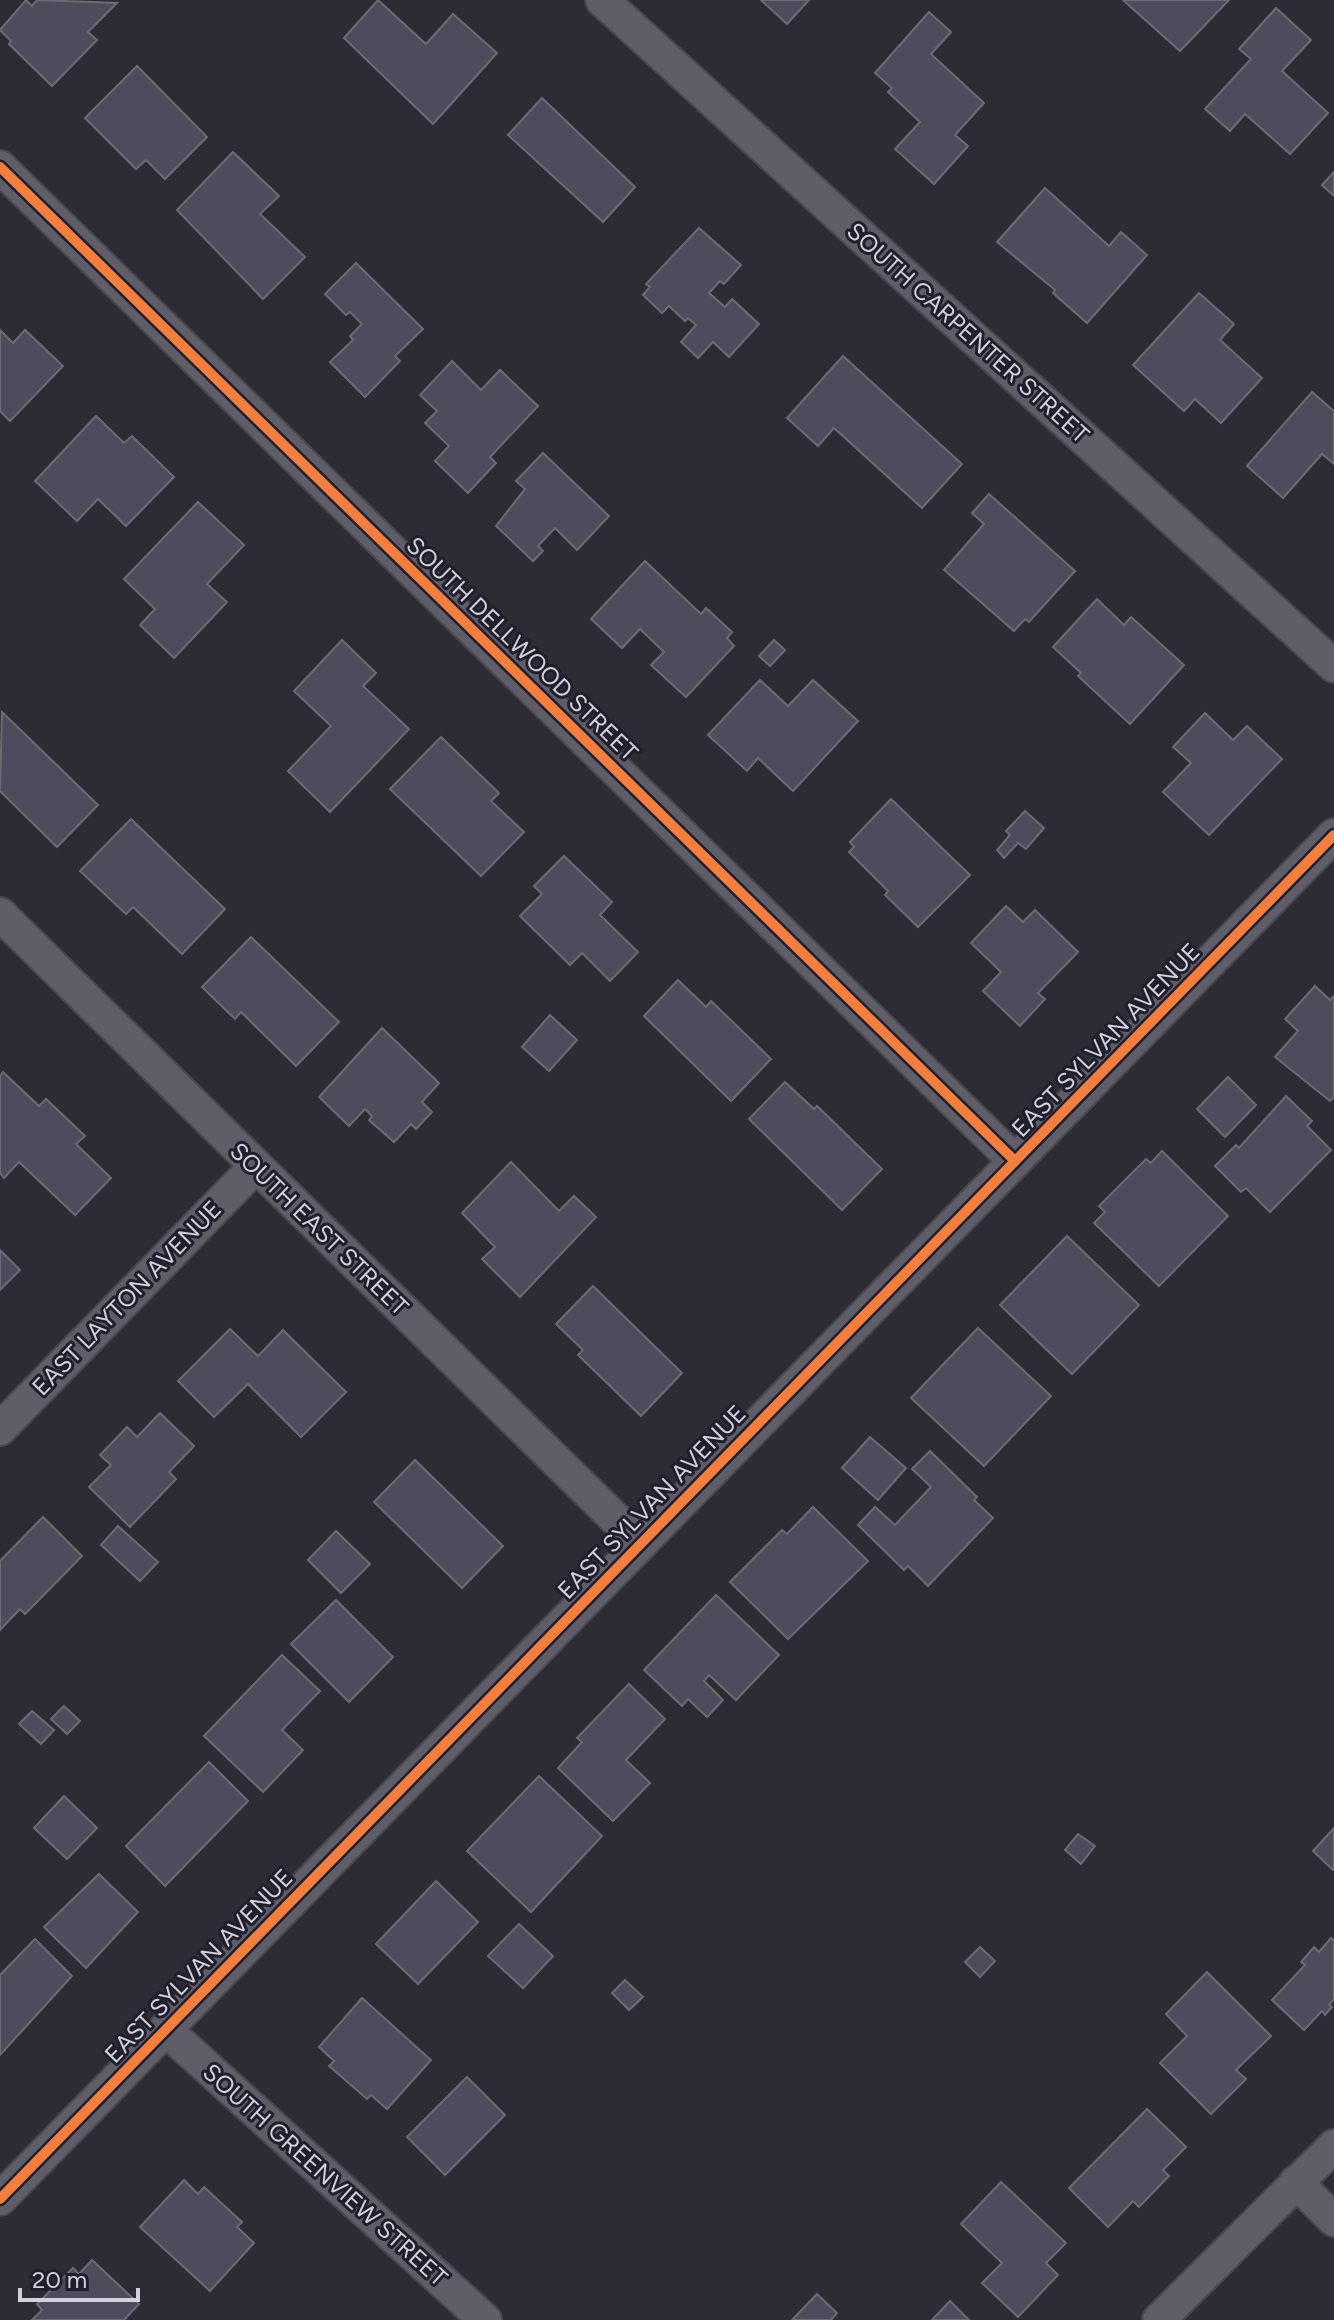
<svg xmlns="http://www.w3.org/2000/svg" width="1334" height="2320" font-family="Figtree,sans-serif">
	<style>
		.building { fill: #4e4b5d; stroke: #6c6b73; stroke-width: 2 }
		.lines { fill: none; stroke-linecap: round; stroke-linejoin: round }
		.street-casing { stroke: #48474e; stroke-width: 36 }
		.street { stroke: #5e5d68; stroke-width: 32 }
		.cycleway-casing { stroke: #211f2e; stroke-width: 15 }
		.cycleway { stroke: #f27e40; stroke-width: 10 }
		.labels { text-anchor: middle; stroke-width: 6; stroke-linejoin: round; paint-order: stroke }
		.street-label { font-size: 24px; fill: #d1d0db; stroke: #211f2e }
	</style>
	<rect width="100%" height="100%" fill="#2d2c34"/>
	<!-- building -->
	<g class="building">
		<polygon points="26,0 32,6 37,0 117,3 88,32 97,40 52,86 9,44 11,41 0,30"/>
		<polygon points="378,0 426,44 453,14 497,53 433,124 344,38"/>
		<polygon points="761,0 809,0 787,24"/>
		<polygon points="1123,0 1229,0 1180,51"/>
		<polygon points="1276,8 1311,40 1282,71 1328,113 1290,154 1245,114 1230,131 1205,109 1251,59 1239,49"/>
		<polygon points="929,12 951,32 931,54 984,103 955,135 968,146 934,184 895,149 920,122 888,92 892,88 875,73"/>
		<polygon points="137,66 207,137 165,179 146,160 136,169 85,118"/>
		<polygon points="542,98 635,187 603,222 508,135"/>
		<polygon points="233,152 279,196 260,214 305,257 263,299 177,210"/>
		<polygon points="1334,172 1334,196 1322,185"/>
		<polygon points="1045,188 1109,246 1121,232 1147,255 1087,323 1053,293 1055,290 997,242"/>
		<polygon points="699,228 741,265 724,284 720,281 709,293 725,307 732,299 759,324 729,357 713,342 698,358 681,342 696,325 688,318 685,321 669,306 662,313 643,295 650,287 646,284"/>
		<polygon points="356,263 423,329 395,356 400,361 365,397 330,362 353,340 350,336 362,324 350,312 346,315 325,294"/>
		<polygon points="1199,293 1234,324 1220,340 1262,378 1221,423 1195,399 1184,411 1133,365"/>
		<polygon points="0,330 13,343 25,330 63,366 10,421 0,411"/>
		<polygon points="843,356 962,464 922,508 834,428 818,446 787,418"/>
		<polygon points="452,361 481,390 500,370 538,406 490,457 496,463 468,493 435,461 449,446 425,423 437,411 420,395"/>
		<polygon points="1312,392 1334,411 1334,464 1322,454 1283,498 1247,466"/>
		<polygon points="96,416 124,443 132,436 174,477 126,526 98,499 77,521 35,481"/>
		<polygon points="543,453 609,516 577,550 555,528 538,546 543,551 533,561 496,526 525,489 516,481"/>
		<polygon points="989,494 1075,571 1029,622 1025,619 1014,631 944,570 984,524 972,513"/>
		<polygon points="198,502 244,545 207,584 227,602 174,658 140,625 155,609 124,579"/>
		<polygon points="645,561 701,614 706,608 732,632 727,638 734,646 686,697 651,665 664,652 640,629 622,648 591,619"/>
		<polygon points="1097,599 1124,625 1131,617 1184,665 1130,724 1078,676 1081,673 1053,647"/>
		<polygon points="342,640 376,673 363,686 409,729 330,812 288,771 331,726 294,691"/>
		<polygon points="774,640 785,650 770,666 759,656"/>
		<polygon points="760,680 788,706 813,680 858,721 793,791 758,758 747,771 708,735"/>
		<polygon points="2,712 98,805 57,847 0,791"/>
		<polygon points="1205,713 1233,740 1247,726 1282,759 1209,835 1163,792 1191,763 1173,747"/>
		<polygon points="441,737 499,793 491,801 524,832 481,876 390,789"/>
		<polygon points="891,799 970,875 918,927 885,895 888,891 849,852 854,847 850,842"/>
		<polygon points="1025,811 1044,828 1026,849 1018,843 1004,858 997,850 1010,835 1006,831"/>
		<polygon points="131,819 225,909 182,954 133,907 126,914 80,871"/>
		<polygon points="564,856 612,902 600,915 638,952 610,981 582,953 570,965 520,916 542,894 534,886"/>
		<polygon points="1006,906 1023,922 1035,910 1078,952 1038,993 1045,999 1020,1026 983,991 1001,972 971,943"/>
		<polygon points="251,937 339,1022 296,1066 241,1012 235,1019 202,987"/>
		<polygon points="678,980 706,1007 711,1001 771,1059 731,1101 644,1016"/>
		<polygon points="1315,986 1330,1000 1334,996 1334,1097 1330,1101 1275,1057 1298,1031 1285,1019"/>
		<polygon points="550,1015 577,1040 549,1071 522,1047"/>
		<polygon points="382,1028 439,1083 422,1102 432,1112 416,1129 411,1124 394,1142 369,1120 372,1116 365,1109 349,1126 319,1097"/>
		<polygon points="3,1072 39,1106 46,1099 85,1136 76,1144 111,1178 75,1215 19,1162 4,1178 0,1173 0,1076"/>
		<polygon points="1228,1077 1256,1105 1225,1137 1197,1109"/>
		<polygon points="785,1082 814,1109 817,1106 882,1169 842,1210 749,1119"/>
		<polygon points="1286,1096 1312,1121 1307,1126 1331,1150 1270,1212 1246,1188 1241,1192 1215,1166 1236,1145 1239,1148"/>
		<polygon points="1162,1151 1228,1216 1159,1286 1094,1223 1105,1212 1099,1206 1146,1159 1151,1163"/>
		<polygon points="511,1162 559,1211 574,1196 596,1217 520,1297 482,1259 495,1247 462,1213"/>
		<polygon points="1067,1236 1139,1305 1072,1374 1000,1305"/>
		<polygon points="0,1250 20,1270 0,1290"/>
		<polygon points="593,1286 682,1373 641,1416 578,1355 583,1350 556,1324"/>
		<polygon points="978,1328 1051,1396 984,1466 911,1398"/>
		<polygon points="230,1329 258,1356 283,1330 346,1392 301,1437 248,1384 214,1417 178,1381"/>
		<polygon points="160,1413 194,1446 169,1472 176,1479 130,1527 89,1487 111,1465 100,1455 127,1427 137,1437"/>
		<polygon points="870,1437 906,1468 878,1500 842,1468"/>
		<polygon points="930,1451 977,1497 974,1500 993,1518 928,1586 908,1566 904,1570 858,1525 875,1507 895,1525 931,1487 912,1469"/>
		<polygon points="415,1460 503,1546 462,1588 374,1502"/>
		<polygon points="813,1507 868,1561 788,1639 730,1582 782,1530 787,1534"/>
		<polygon points="43,1517 82,1556 25,1614 20,1609 0,1630 0,1561"/>
		<polygon points="118,1526 158,1562 140,1581 101,1545"/>
		<polygon points="336,1531 370,1564 341,1593 308,1560"/>
		<polygon points="716,1595 779,1655 736,1700 709,1675 704,1681 723,1700 707,1717 688,1699 682,1706 644,1670"/>
		<polygon points="336,1600 393,1657 349,1702 291,1644"/>
		<polygon points="282,1655 320,1691 282,1730 303,1750 263,1792 204,1736"/>
		<polygon points="629,1684 665,1719 626,1760 650,1783 613,1821 558,1768 582,1742 577,1738"/>
		<polygon points="64,1706 80,1721 67,1734 51,1719"/>
		<polygon points="32,1711 54,1730 41,1744 19,1724"/>
		<polygon points="209,1762 248,1801 165,1886 126,1846"/>
		<polygon points="539,1776 602,1836 531,1912 467,1851"/>
		<polygon points="64,1796 97,1828 67,1859 34,1828"/>
		<polygon points="1334,1828 1334,1870 1333,1870 1313,1851"/>
		<polygon points="1078,1834 1095,1846 1081,1864 1065,1850"/>
		<polygon points="99,1874 138,1912 86,1968 44,1927"/>
		<polygon points="436,1881 478,1922 418,1984 376,1944"/>
		<polygon points="519,1924 553,1956 523,1988 488,1956"/>
		<polygon points="1331,1938 1334,1941 1334,1999 1329,2005 1332,2007 1325,2015 1322,2011 1304,2030 1272,2000 1305,1965 1301,1962 1314,1947 1319,1952"/>
		<polygon points="35,1939 72,1976 0,2055 0,1975"/>
		<polygon points="980,1947 995,1961 980,1977 965,1962"/>
		<polygon points="1207,1972 1271,2036 1236,2070 1246,2079 1211,2114 1160,2063 1187,2036 1166,2014"/>
		<polygon points="625,1980 643,1997 629,2010 612,1993"/>
		<polygon points="362,1998 431,2060 387,2109 371,2095 367,2099 329,2066 334,2061 319,2047"/>
		<polygon points="467,2077 505,2115 445,2175 407,2137"/>
		<polygon points="1147,2109 1186,2147 1163,2170 1169,2176 1139,2207 1133,2201 1108,2227 1069,2188"/>
		<polygon points="184,2180 198,2194 204,2187 242,2222 237,2227 254,2243 210,2291 140,2227"/>
		<polygon points="1001,2182 1066,2243 1046,2263 1058,2275 1018,2317 982,2283 1002,2263 961,2224"/>
		<polygon points="92,2260 139,2304 124,2320 32,2320 42,2310 37,2304 73,2268 79,2274"/>
		<polygon points="817,2294 837,2313 831,2320 792,2320"/>
		<polygon points="950,2301 969,2320 932,2320"/>
	</g>
	<g class="lines">
		<defs>
			<g id="street">
				<polyline points="602,0 1334,666"/>
				<polyline points="0,167 1015,1161"/>
				<polyline points="0,914 640,1543"/>
				<polyline points="0,1429 255,1167"/>
				<polyline points="165,2029 485,2320"/>
				<polyline points="1296,2182 1334,2220"/>
				<polyline points="0,2199 1334,835"/>
				<polyline points="1159,2320 1334,2146"/>
			</g>
		</defs>
		<!-- street casing -->
		<use href="#street" class="street-casing"/>
		<!-- street -->
		<use href="#street" class="street"/>
		<defs>
			<g id="cycleway">
				<polyline points="0,167 1015,1161"/>
				<polyline points="0,2199 1334,835"/>
			</g>
		</defs>
		<!-- cycleway casing -->
		<use href="#cycleway" class="cycleway-casing"/>
		<!-- cycleway -->
		<use href="#cycleway" class="cycleway"/>
	</g>
	<g class="labels">
		<!-- street labels -->
		<g class="street-label">
			<text transform="translate(968 333) rotate(42)" y="8">SOUTH CARPENTER STREET</text>
			<text transform="translate(522 649) rotate(44)" y="8">SOUTH DELLWOOD STREET</text>
			<text transform="translate(1106 1040) rotate(-46)" y="8">EAST SYLVAN AVENUE</text>
			<text transform="translate(319 1229) rotate(44)" y="8">SOUTH EAST STREET</text>
			<text transform="translate(127 1298) rotate(-46)" y="8">EAST LAYTON AVENUE</text>
			<text transform="translate(652 1502) rotate(-46)" y="8">EAST SYLVAN AVENUE</text>
			<text transform="translate(199 1966) rotate(-46)" y="8">EAST SYLVAN AVENUE</text>
			<text transform="translate(325 2175) rotate(42)" y="8">SOUTH GREENVIEW STREET</text>
		</g>
	</g>
	<!-- scale -->
	<path d="M20 2288v12h118v-12" fill="none" stroke="#d1d0db" stroke-width="4"/>
	<text x="32" y="2288" font-size="24" fill="#d1d0db" stroke="#211f2e" stroke-width="6" paint-order="stroke">20 m</text>
</svg>
